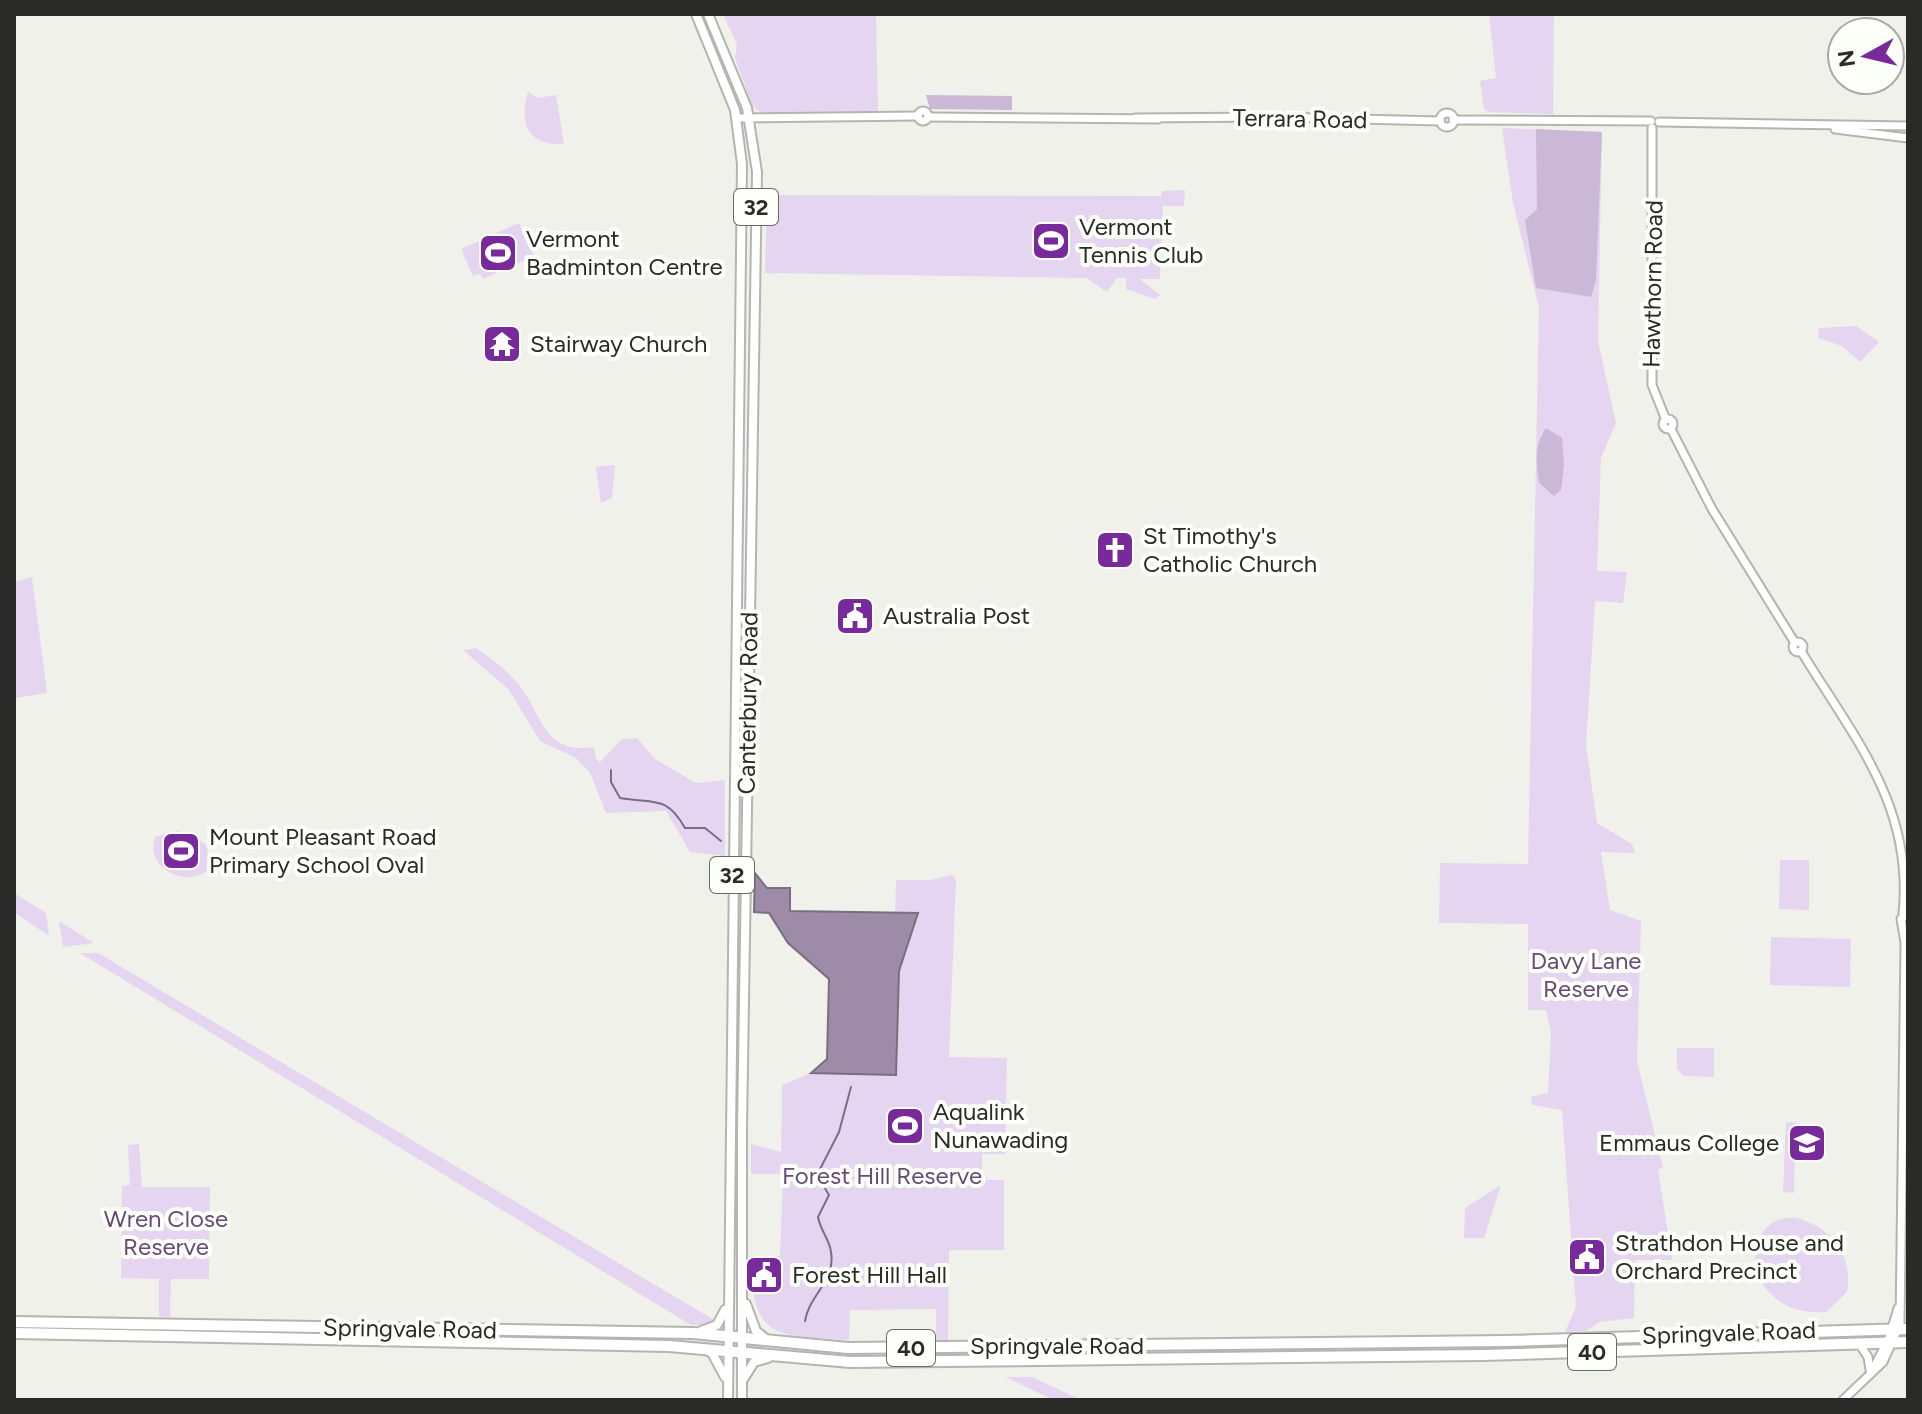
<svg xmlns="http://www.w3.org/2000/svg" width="1922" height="1414" font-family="Figtree,sans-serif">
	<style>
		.green { fill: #e6d5f0 }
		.forest { fill: #cbb8d6 }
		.water { fill: #9d8ba8; stroke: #7a6e82; stroke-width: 2 }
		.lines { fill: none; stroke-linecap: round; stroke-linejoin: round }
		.stream { stroke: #7a6e82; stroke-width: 2 }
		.secondary-casing { stroke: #b3b5af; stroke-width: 11 }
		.primary-casing { stroke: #b3b5af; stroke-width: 12 }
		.highway-casing { stroke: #b3b5af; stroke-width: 14 }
		.secondary { stroke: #fff; stroke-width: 7 }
		.primary { stroke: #fff; stroke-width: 8 }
		.highway { stroke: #fff; stroke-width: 10 }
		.labels { text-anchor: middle; stroke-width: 8; stroke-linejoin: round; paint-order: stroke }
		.shield { fill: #fcfff8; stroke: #696b66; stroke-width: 2 }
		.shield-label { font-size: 22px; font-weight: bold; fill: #2a2b28 }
		.street-label { font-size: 24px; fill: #2a2b28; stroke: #fcfff8 }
		.poi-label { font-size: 24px; fill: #2a2b28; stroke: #fcfff8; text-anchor: start }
		.park-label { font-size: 24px; fill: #674b76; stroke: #fcfff8 }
	</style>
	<rect width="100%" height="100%" fill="#eff1ea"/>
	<!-- green -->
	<g class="green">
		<polygon points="723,14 876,14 878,113 760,112 752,105 735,58 737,44"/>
		<polygon points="1489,14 1554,14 1553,114 1489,112 1484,109 1480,81 1496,78"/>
		<path d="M 528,92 L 537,98 L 556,95 L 564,144 C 529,146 518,124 528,92 Z"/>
		<polygon points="1502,128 1602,132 1598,341 1616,423 1601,458 1597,571 1627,572 1623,603 1595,601 1586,745 1597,823 1632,844 1635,853 1601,852 1610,910 1641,921 1637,1061 1663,1168 1658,1169 1672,1260 1635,1260 1634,1318 1600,1322 1586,1331 1565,1332 1576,1307 1562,1110 1532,1105 1531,1097 1548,1093 1551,1033 1546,1010 1528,1010 1528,924 1439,923 1440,863 1528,864 1539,307 1513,203"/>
		<polygon points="1185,190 1184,206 1163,206 1160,279 1140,279 1160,295 1155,299 1126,289 1126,278 1117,278 1107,292 1086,278 765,273 767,195 1161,196 1162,191"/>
		<polygon points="519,223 534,256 483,279 480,274 473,276 461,249"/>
		<polygon points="1856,326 1879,342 1860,362 1842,346 1818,338 1819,328"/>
		<polygon points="615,465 612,498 601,503 596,467"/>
		<polygon points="32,577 47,693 14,698 14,582"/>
		<path d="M 476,648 C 492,659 507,670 519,685 C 543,715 543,755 594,747 L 596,759 L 600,762 L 622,739 L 637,738 L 655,759 L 696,783 L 725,780 L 725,856 L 690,852 L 666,811 L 606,813 L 590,773 L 576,758 L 540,741 L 509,690 L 463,650 Z"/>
		<path d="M 176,831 L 192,834 L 206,845 L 211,867 C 189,891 144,869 155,837 Z"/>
		<polygon points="1780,860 1809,860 1809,910 1779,909"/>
		<path d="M 952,875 L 956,880 L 949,1057 L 1007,1058 L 1005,1154 L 982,1154 L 982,1180 L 1004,1180 L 1004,1250 L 949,1250 L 948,1340 L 936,1340 L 936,1309 L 850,1310 L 849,1340 C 772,1335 754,1341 749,1256 L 780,1256 L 783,1174 L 751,1174 L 751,1144 L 781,1152 L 782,1085 L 811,1073 L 896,1075 L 899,971 L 917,913 L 895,912 L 896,880 L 930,880 Z"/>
		<polygon points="14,893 46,913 49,936 14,912"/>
		<polygon points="59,921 94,943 63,947"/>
		<polygon points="1771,937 1851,939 1850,987 1770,985"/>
		<polygon points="80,953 98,953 714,1320 706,1325 691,1325"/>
		<polygon points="1677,1048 1714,1048 1714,1077 1684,1076 1677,1069"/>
		<polygon points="1786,1122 1796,1123 1794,1193 1783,1192"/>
		<polygon points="139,1144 142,1187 210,1187 209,1279 171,1279 170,1317 159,1316 159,1279 121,1278 122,1186 130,1185 128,1145"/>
		<polygon points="1501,1185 1484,1238 1464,1238 1465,1208"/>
		<path d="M 1797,1218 C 1832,1228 1853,1255 1847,1292 L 1826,1312 C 1739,1318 1736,1212 1797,1218 Z"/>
		<polygon points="1005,1377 1032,1377 1081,1400 1054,1400"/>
	</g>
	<!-- forest -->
	<g class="forest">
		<polygon points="926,95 1012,96 1012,110 930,109"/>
		<polygon points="1536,129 1602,132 1596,281 1591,297 1536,288 1525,220 1537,209"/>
		<path d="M 1546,428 L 1562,438 L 1564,465 L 1561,490 L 1554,496 L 1539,483 C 1536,463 1534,445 1546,428 Z"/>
	</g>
	<!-- water -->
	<polygon class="water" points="755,873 767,888 790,888 790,911 918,913 899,971 896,1075 811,1073 827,1059 829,979 788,943 769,913 754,912"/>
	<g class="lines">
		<!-- stream -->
		<g class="stream">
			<path d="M 611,770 L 611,782 L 620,798 C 655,804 666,795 685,828 L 705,828 L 721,841"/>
			<path d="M 805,1321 C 809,1295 836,1281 831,1252 C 830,1240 820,1230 818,1217 L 829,1195 L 817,1175 L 839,1132 L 851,1087"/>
		</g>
		<defs>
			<g id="secondary">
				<circle cx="923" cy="116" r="5"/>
				<circle cx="1447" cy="120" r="7"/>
				<polyline points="928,117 1158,119"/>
				<polyline points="737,118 918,116"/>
				<polyline points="1135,118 1276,117 1440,121"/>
				<polyline points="1453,120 1651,121"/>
				<polyline points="1659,122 1908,126"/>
				<polyline points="1652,128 1652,385 1666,420"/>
				<polyline points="1835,129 1908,138"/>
				<circle cx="1668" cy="424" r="5"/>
				<polyline points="1671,429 1712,509 1795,643"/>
				<circle cx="1798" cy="647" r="5"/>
				<path d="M 1801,651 C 1854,738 1914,806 1903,914"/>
				<polyline points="1858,1342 1868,1357 1870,1370"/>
				<polyline points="1873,1369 1889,1338 1898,1308"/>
				<polyline points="1843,1400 1883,1362 1900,1324 1905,943 1901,919 1908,913"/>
			</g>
			<g id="primary">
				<polyline points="696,14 735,110 742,164 728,1400"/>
				<polyline points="708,14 747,108 757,172 742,1128 742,1400"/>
				<polyline points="746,1304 756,1331 766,1339"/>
				<polyline points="701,1331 717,1325 725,1310"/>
				<polyline points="706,1350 712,1353 725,1377"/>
				<polyline points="744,1378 754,1362 768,1358"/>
			</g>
			<g id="highway">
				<polyline points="14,1322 693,1333 848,1348 1506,1341 1908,1329"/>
				<polyline points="14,1333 669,1346 850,1362 1483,1355 1908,1342"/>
			</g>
		</defs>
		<!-- secondary casing -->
		<use href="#secondary" class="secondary-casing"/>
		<!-- primary casing -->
		<use href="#primary" class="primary-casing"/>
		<!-- highway casing -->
		<use href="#highway" class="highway-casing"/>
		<!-- secondary -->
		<use href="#secondary" class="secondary"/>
		<!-- primary -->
		<use href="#primary" class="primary"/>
		<!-- highway -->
		<use href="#highway" class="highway"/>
	</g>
	<!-- icons -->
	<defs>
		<symbol id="stadium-square" viewBox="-11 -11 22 22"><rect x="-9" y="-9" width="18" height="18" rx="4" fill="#782a9b" stroke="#fcfff8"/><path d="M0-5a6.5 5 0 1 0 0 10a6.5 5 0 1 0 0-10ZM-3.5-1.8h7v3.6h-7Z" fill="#fff"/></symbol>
		<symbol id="temple-square" viewBox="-11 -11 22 22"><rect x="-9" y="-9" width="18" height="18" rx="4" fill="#782a9b" stroke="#fcfff8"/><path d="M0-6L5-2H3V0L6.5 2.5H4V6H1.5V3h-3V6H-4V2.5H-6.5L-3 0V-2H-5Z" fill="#fff"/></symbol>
		<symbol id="church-square" viewBox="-11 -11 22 22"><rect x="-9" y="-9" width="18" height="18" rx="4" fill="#782a9b" stroke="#fcfff8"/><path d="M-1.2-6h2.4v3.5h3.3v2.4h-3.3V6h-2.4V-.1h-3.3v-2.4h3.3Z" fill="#fff"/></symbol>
		<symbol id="civic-square" viewBox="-11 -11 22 22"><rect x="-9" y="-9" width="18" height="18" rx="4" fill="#782a9b" stroke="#fcfff8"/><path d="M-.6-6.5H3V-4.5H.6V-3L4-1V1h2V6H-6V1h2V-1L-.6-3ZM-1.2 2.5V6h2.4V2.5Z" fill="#fff"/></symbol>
		<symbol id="school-square" viewBox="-11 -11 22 22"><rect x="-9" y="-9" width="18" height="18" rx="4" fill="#782a9b" stroke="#fcfff8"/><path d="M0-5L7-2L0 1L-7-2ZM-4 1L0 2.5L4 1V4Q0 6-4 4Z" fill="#fff"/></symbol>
	</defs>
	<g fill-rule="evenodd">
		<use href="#stadium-square" x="1029" y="219" width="44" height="44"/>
		<use href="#stadium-square" x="476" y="231" width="44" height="44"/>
		<use href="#temple-square" x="480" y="322" width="44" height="44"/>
		<use href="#church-square" x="1093" y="528" width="44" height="44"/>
		<use href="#civic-square" x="833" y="594" width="44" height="44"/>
		<use href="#stadium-square" x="159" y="829" width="44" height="44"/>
		<use href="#stadium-square" x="883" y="1104" width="44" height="44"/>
		<use href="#school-square" x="1785" y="1121" width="44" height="44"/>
		<use href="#civic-square" x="1565" y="1235" width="44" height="44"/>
		<use href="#civic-square" x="742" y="1253" width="44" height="44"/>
	</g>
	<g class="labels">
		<!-- shield labels -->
		<g class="shield">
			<rect x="734" y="189" width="44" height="36" rx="6"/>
			<rect x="710" y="857" width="44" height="36" rx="6"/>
			<rect x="887" y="1330" width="48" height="36" rx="6"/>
			<rect x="1568" y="1334" width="48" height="36" rx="6"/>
		</g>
		<g class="shield-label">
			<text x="756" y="215">32</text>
			<text x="732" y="883">32</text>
			<text x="911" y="1356">40</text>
			<text x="1592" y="1360">40</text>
		</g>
		<!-- street labels -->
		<g class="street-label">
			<text transform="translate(1300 119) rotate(1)" y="8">Terrara Road</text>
			<text transform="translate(1653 284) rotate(-89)" y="8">Hawthorn Road</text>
			<text transform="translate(748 703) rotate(-89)" y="8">Canterbury Road</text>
			<text transform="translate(410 1329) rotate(1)" y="8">Springvale Road</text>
			<text transform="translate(1729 1333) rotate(-2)" y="8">Springvale Road</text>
			<text x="1057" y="1354">Springvale Road</text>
		</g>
		<!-- poi labels -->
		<g class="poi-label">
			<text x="1079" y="235">Vermont<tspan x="1079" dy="28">Tennis Club</tspan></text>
			<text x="526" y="247">Vermont<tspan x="526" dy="28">Badminton Centre</tspan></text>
			<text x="530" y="352">Stairway Church</text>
			<text x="1143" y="544">St Timothy's<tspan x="1143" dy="28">Catholic Church</tspan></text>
			<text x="883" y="624">Australia Post</text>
			<text x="209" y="845">Mount Pleasant Road<tspan x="209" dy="28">Primary School Oval</tspan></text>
			<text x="933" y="1120">Aqualink<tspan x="933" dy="28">Nunawading</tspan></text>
			<text x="1779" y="1151" text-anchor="end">Emmaus College</text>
			<text x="1615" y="1251">Strathdon House and<tspan x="1615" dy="28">Orchard Precinct</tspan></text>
			<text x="792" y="1283">Forest Hill Hall</text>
		</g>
		<!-- park labels -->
		<g class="park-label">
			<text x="1586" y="969">Davy Lane<tspan x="1586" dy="28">Reserve</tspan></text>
			<text x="882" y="1184">Forest Hill Reserve</text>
			<text x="166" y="1227">Wren Close<tspan x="166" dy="28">Reserve</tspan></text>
		</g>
	</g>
	<!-- border -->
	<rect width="1922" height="1414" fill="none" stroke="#2a2b28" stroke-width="32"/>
	<!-- north arrow -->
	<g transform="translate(1866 56) rotate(262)"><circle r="38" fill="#fcfff8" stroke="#a8aaa5" stroke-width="2"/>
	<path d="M0-6L14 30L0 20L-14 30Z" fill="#782a9b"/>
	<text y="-12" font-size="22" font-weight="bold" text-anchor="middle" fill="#2a2b28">N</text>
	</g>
</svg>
